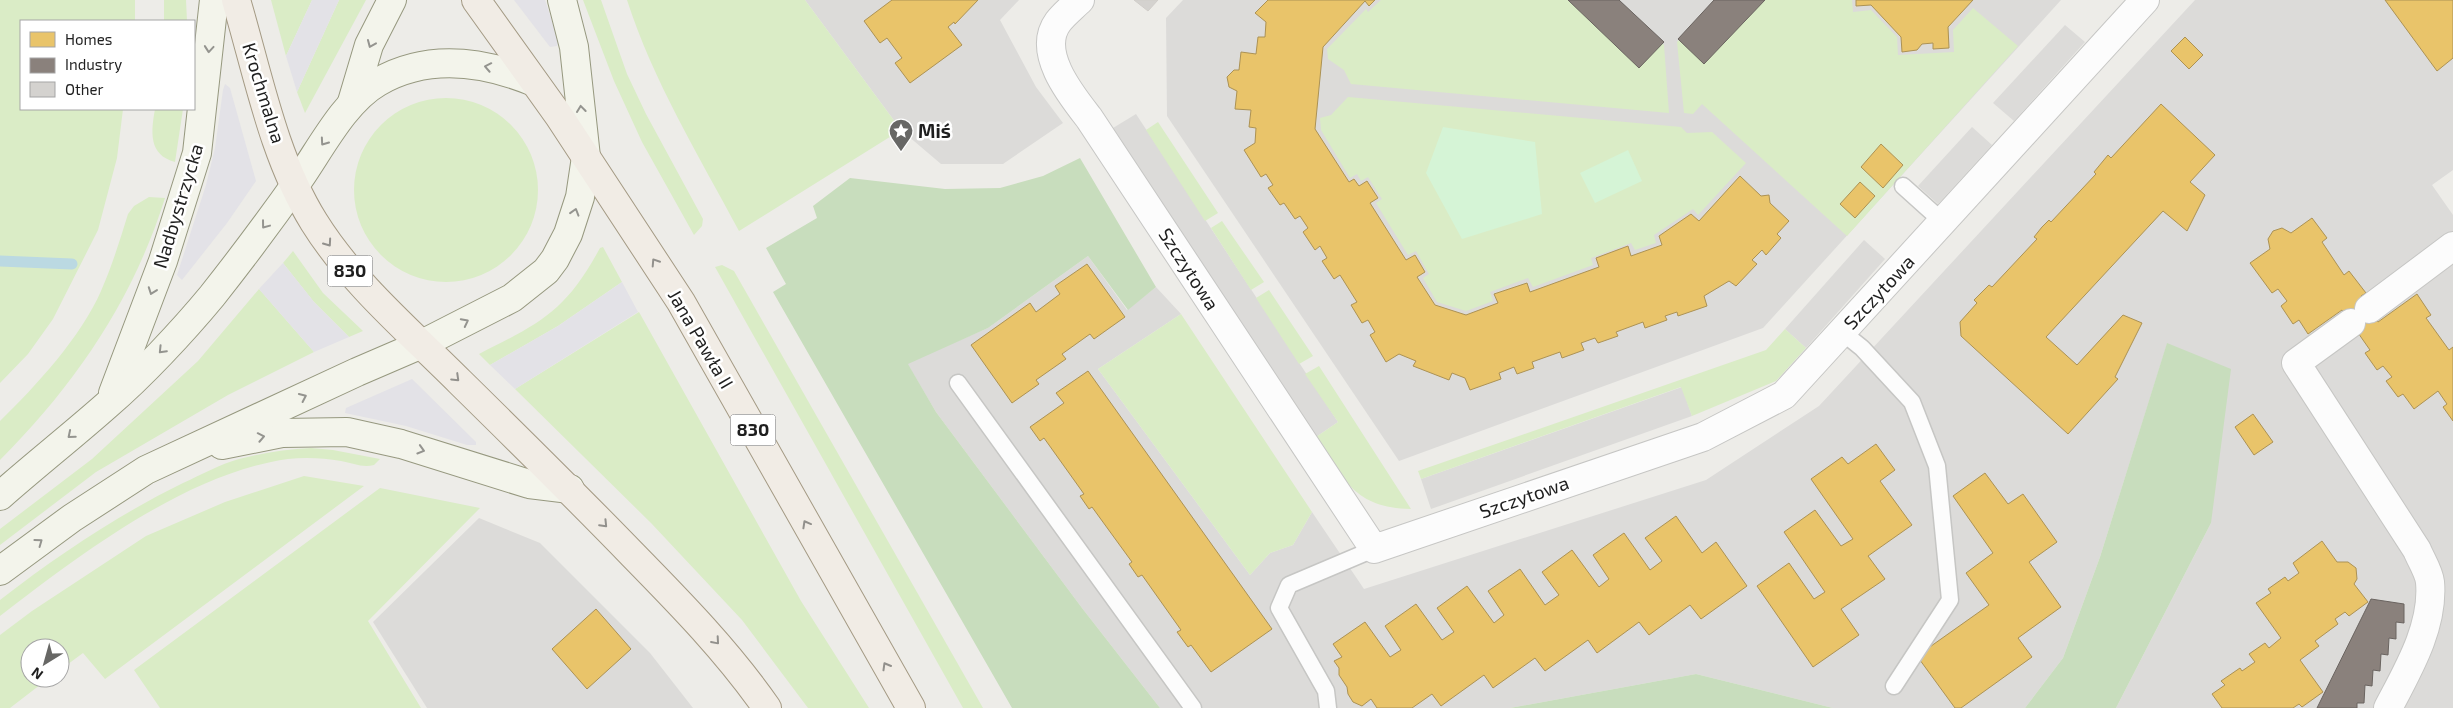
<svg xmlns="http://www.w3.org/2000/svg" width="2453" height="708" font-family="'Exo 2',sans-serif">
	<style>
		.residential { fill: #dcdbd9 }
		.grass { fill: #daecc6 }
		.forest { fill: #c8ddbd }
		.park { fill: #d5f4d6 }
		.plaza { fill: #e3e2e7 }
		.homes { fill: #e9c46a; stroke: #ac9254 }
		.industry { fill: #8a817c; stroke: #6a6460 }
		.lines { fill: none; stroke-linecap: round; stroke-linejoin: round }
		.stream { stroke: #bbd9e2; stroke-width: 11 }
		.building { fill: #d4d2cf; stroke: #d0cdc9 }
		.lane-casing { stroke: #c6c6c4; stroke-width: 19 }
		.street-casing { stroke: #c6c6c4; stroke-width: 30 }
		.secondary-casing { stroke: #96987f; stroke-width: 30 }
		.primary-casing { stroke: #a49a84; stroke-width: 30 }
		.lane { stroke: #fcfcfc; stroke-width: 16 }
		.street { stroke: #fcfcfc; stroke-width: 28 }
		.secondary { stroke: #f3f4eb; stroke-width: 28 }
		.primary { stroke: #f1ece5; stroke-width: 28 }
		.oneway { stroke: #94948f }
		.oneway2 { stroke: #92908c }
		.labels { text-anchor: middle; stroke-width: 5; stroke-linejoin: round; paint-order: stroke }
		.shield { fill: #fff; stroke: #626262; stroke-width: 1 }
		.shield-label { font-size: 18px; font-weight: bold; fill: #1f1f1f }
		.street-label { font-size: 19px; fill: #1f1f1f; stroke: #fff }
		.poi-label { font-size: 19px; font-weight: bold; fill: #1f1f1f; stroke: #fff; text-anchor: start }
	</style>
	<rect width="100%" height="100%" fill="#edece8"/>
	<!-- residential -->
	<g class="residential">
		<polygon points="805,0 1019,0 1000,20 1036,87 1063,123 1003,164 941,164 901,130"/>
		<polygon points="1183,0 2061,0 1763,328 1399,461 1167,116 1166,18"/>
		<polygon points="2195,0 2453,0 2453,170 2432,185 2453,215 2453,708 2116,708 2211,523 2167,344 2100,557 2063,658 2025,708 1833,708 1696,674 1510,708 1160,708 1082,608 936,412 907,363 988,328 1088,256 1127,310 1156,287 1181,314 1098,369 1250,575 1270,553 1293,545 1312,512 1364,589 1706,480 1819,406"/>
		<polygon points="2065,25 2085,42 2014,121 1993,103"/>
		<polygon points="1136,114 1338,422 1316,437 1113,128"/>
		<polygon points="1972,127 1992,145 1938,204 1918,186"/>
		<polygon points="1864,240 1885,259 1806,348 1785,329"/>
		<polygon points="1682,387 1692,416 1431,509 1421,479"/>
		<polygon points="479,518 540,543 650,653 693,708 427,708 373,622"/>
	</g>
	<!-- grass -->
	<g class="grass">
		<polygon points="0,0 135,0 135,21 21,21 21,109 123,109 117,158 98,230 53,319 28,354 0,383"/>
		<polygon points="164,0 186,0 187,21 164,21"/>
		<polygon points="271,0 312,0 286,56"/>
		<polygon points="339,0 366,0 305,113 297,92"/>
		<polygon points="583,0 601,0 627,74 646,114 703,219 702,226 694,235 642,142 614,81"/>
		<path d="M 627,0 L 805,0 L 901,130 L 739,231 C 699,156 653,81 627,0 Z"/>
		<polygon points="1381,0 1616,0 1664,45 1669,113 1351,84 1344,70 1328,59 1327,49 1366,9 1368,12"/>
		<polygon points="1717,0 1852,0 1853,12 1871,10 1897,37 1898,55 1954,52 1953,30 1973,8 2018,46 1847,236 1702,104 1693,114 1684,113 1677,42"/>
		<polygon points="1348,97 1681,127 1687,133 1712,132 1746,163 1698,215 1693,209 1654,235 1656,243 1635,250 1631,243 1591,258 1593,265 1533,287 1528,278 1490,292 1493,301 1466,311 1437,302 1423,278 1429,274 1416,251 1408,255 1376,203 1382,199 1368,177 1361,181 1357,174 1350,178 1321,130 1320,118 1331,115"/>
		<circle cx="446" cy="190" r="92"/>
		<path d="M 155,109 L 183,109 L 175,162 C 148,155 151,131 155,109 Z"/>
		<polygon points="1158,122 1218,213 1205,221 1146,130"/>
		<path d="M 149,197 L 165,198 C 133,300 75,385 0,460 L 0,421 C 36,386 81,337 101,291 C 112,266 120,240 128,214 L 134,206 Z"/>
		<polygon points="1222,221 1264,282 1251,290 1211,228"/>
		<path d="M 603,247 L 622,282 L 558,326 L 490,365 L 479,354 C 542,322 565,312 600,248 Z"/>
		<polygon points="293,251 323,293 363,331 349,337 314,302 283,263"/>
		<polygon points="722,265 734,271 983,708 963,708 715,267"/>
		<polygon points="259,289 314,352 228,395 96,472 0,545 0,529 92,459 198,361"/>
		<polygon points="1269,290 1313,356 1299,364 1256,298"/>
		<polygon points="639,312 801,601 869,708 808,708 742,620 651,523 515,389"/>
		<polygon points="1181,314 1312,512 1293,545 1270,553 1250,575 1098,369"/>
		<polygon points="1785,329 1806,348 1776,381 1692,416 1681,387 1421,479 1418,471 1766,350"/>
		<path d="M 1319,366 L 1411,509 C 1354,508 1344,479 1316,437 L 1338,422 L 1305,374 Z"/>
		<path d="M 311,448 L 333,450 L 380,459 L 374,465 C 362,468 353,463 341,461 C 324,458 305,457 288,459 C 187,473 79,555 0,616 L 0,600 C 58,555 118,515 183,483 C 201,475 220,464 239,459 C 262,453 287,449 311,448 Z"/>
		<polygon points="304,476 364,486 105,679 83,653 60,670 60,648 30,648 30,678 49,678 10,708 0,708 0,635 32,611 146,536 225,502"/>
		<polygon points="380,488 480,508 368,621 421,708 160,708 134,670"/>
	</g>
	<!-- forest -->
	<g class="forest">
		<polygon points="1080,158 1156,287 1128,310 1088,256 988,328 908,364 936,412 1082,608 1160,708 1012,708 773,292 786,284 766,248 817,218 813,206 850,178 945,189 1000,188 1043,176"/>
		<polygon points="2167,343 2231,369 2211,523 2116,708 2025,708 2063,658 2100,557"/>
		<polygon points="1696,674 1833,708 1510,708"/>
	</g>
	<!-- park -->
	<g class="park">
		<polygon points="1443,127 1535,142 1542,214 1462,239 1426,173"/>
		<polygon points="1628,150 1642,181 1595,203 1580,173"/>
	</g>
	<!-- plaza -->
	<g class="plaza">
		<polygon points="312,0 339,0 297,92 286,56"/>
		<polygon points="514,0 545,0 559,42 557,46 550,47"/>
		<polygon points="225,84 230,88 256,181 227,223 182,280 177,275 206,185 215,148 223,90"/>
		<polygon points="283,263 314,302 349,337 314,352 259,289"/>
		<polygon points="622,282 638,312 515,389 490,365 558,326"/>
		<polygon points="412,379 476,442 476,445 467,445 406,426 345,413 346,408"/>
	</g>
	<!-- homes -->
	<g class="homes">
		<polygon points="892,0 978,0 955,24 954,22 948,27 962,45 910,83 895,63 902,58 887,38 880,43 864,21"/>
		<polygon points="1268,0 1375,0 1369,6 1365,1 1323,47 1315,129 1349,182 1354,179 1359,186 1367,181 1378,198 1370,203 1406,260 1415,255 1425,272 1417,277 1435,305 1466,315 1498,303 1494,294 1527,283 1530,292 1599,267 1596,258 1628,246 1631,256 1662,245 1659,236 1691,214 1699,221 1740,176 1761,196 1769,195 1770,203 1789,221 1777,234 1781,238 1766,255 1762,250 1752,260 1757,264 1736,286 1729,281 1704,296 1707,306 1678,316 1677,312 1665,316 1667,320 1645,328 1643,322 1616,332 1618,336 1598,343 1595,338 1581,343 1584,350 1562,358 1560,352 1532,362 1534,368 1517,374 1514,367 1499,373 1501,379 1470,390 1465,378 1452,373 1449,380 1413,366 1416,361 1399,354 1386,362 1370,335 1375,332 1368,320 1362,323 1351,305 1357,302 1340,275 1334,279 1322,261 1327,258 1320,246 1315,250 1303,232 1308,228 1300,216 1295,219 1284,203 1280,205 1268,188 1273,185 1266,174 1261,177 1244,150 1255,143 1256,128 1249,127 1251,110 1235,109 1237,91 1229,87 1227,77 1234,70 1239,70 1241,52 1256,54 1258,37 1265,37 1266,22 1255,13"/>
		<polygon points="1856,0 1973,0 1948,27 1949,48 1933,49 1933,43 1922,44 1917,50 1902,52 1901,37 1871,5 1856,6"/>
		<polygon points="2385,0 2453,0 2453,58 2437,71"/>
		<polygon points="2185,37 2203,55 2189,69 2171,51"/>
		<polygon points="2161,104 2215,155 2190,182 2205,195 2187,231 2163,211 2046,337 2077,365 2123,315 2142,323 2115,377 2118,379 2068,434 1961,336 1960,322 1977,303 1974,300 1989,285 1992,287 2037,239 2034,237 2042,227 2049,220 2051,222 2096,174 2094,172 2108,155 2111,158"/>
		<polygon points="1881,144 1903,165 1883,188 1861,167"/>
		<polygon points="1860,182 1875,196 1855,218 1840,204"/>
		<polygon points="2312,218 2327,238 2322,242 2344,275 2349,271 2366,293 2361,296 2378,322 2417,294 2431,315 2426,318 2449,350 2453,347 2453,421 2443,407 2447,404 2438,391 2414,409 2403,394 2398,397 2386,381 2392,377 2383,366 2377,370 2365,353 2370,350 2342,310 2308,334 2299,320 2293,324 2281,306 2287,301 2278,289 2272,293 2250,263 2270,249 2268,239 2273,231 2282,228 2291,233"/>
		<polygon points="1087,264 1125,317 1094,339 1090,334 1062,354 1066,359 1036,380 1039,384 1012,403 971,345 1030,303 1036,312 1060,294 1055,286"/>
		<polygon points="1088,371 1272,629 1211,672 1191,645 1188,647 1177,632 1181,630 1142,575 1138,577 1129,564 1132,562 1092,507 1089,509 1080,496 1084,494 1044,438 1040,441 1030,427 1064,403 1056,393"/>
		<polygon points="2253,414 2273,442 2254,455 2235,427"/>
		<polygon points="1876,444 1895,470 1880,481 1912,525 1868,556 1885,579 1841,609 1859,635 1813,667 1757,586 1789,563 1814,599 1825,592 1784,532 1815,510 1841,546 1853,539 1811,479 1842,457 1848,464"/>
		<polygon points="1985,473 2008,504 2023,494 2057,542 2029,562 2061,607 2018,638 2032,657 1961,708 1955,708 1917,656 1989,605 1966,573 1993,553 1953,496"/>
		<polygon points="1676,516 1702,553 1716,542 1747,586 1701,619 1690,605 1649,635 1639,622 1597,653 1588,640 1545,671 1535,658 1493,688 1484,675 1441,706 1432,694 1412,708 1377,708 1371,699 1362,706 1353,702 1348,694 1347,687 1339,675 1339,668 1334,661 1342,657 1333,644 1365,622 1390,657 1401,650 1385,626 1416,604 1442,640 1454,632 1437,608 1467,586 1494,623 1504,615 1488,591 1520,569 1545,605 1559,595 1542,572 1572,550 1599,587 1609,579 1593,555 1624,533 1650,570 1662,561 1645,538"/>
		<polygon points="2322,541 2337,562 2348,562 2356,568 2357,579 2354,584 2368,602 2349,616 2345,612 2335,619 2338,624 2315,641 2319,646 2300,660 2323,692 2302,707 2299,704 2293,708 2222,708 2212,694 2225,685 2221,681 2240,668 2242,671 2255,662 2249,654 2265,643 2269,648 2281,638 2256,603 2271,593 2268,589 2285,577 2288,581 2299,573 2293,563"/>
		<polygon points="596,609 631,649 587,689 552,649"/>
	</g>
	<!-- industry -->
	<g class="industry">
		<polygon points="1568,0 1619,0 1664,42 1639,68"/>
		<polygon points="1714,0 1765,0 1704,64 1678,39"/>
		<polygon points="2371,599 2404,604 2404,623 2396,622 2396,639 2389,638 2388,655 2381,654 2380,671 2373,670 2372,686 2365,685 2364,703 2357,703 2357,708 2317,708"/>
	</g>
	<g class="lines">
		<!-- stream -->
		<polyline class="stream" points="0,261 72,264"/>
	</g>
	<!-- building -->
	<polygon class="building" points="1134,0 1158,0 1148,11"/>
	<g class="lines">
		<defs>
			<g id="lane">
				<polyline points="1903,186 1943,222"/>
				<polyline points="1842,332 1862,348 1912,402 1937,466 1950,600 1894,686"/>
				<polyline points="958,383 1193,708"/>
				<polyline points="1328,708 1326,691 1279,608 1289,585 1374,549"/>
			</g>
			<g id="street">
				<path d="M 1080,0 C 1073,7 1064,14 1058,22 C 1036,52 1071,95 1089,118 L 1374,549 L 1703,437 L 1784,395 L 2145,0"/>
				<polyline points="2369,309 2453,246"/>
				<path d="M 2351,323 L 2296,363 L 2417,550 C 2421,560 2429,572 2430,582 C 2434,626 2408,670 2388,708"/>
			</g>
			<g id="secondary">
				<polyline points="352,102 369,45 392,0"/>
				<polyline points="113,393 163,261 197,153 214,0"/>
				<polyline points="222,445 282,433 347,432 401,444 529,484 570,489"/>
				<path d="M 0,496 C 35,465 72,436 107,405 C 141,376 183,331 212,296 C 242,258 272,218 300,178 C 322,146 345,101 378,82 C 428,53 483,61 534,82"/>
				<polyline points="0,571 72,518 146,470 357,372 422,344 512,298 546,271 555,259 568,234 580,197 586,157 574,47 562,0"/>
			</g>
			<g id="primary">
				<path d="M 236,0 C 258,74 273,156 314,222 C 352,283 409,331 460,382 C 518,439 576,496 633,555 C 681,604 728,652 767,708"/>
				<polyline points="476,0 559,116 681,302 911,708"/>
			</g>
		</defs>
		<!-- lane casing -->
		<use href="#lane" class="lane-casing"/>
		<!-- street casing -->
		<use href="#street" class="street-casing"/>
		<!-- secondary casing -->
		<use href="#secondary" class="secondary-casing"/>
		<!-- primary casing -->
		<use href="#primary" class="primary-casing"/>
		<!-- lane -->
		<use href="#lane" class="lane"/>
		<!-- street -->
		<use href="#street" class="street"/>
		<!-- secondary -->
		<use href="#secondary" class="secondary"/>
		<!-- primary -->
		<use href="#primary" class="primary"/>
	</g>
	<!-- one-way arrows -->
	<defs><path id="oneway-chevron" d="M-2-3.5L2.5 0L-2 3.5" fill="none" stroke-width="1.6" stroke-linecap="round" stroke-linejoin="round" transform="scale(1.25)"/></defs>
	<g class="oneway">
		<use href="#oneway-chevron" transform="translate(371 44) rotate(113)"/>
		<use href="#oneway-chevron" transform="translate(209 49) rotate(95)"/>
		<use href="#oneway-chevron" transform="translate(488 67) rotate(-169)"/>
		<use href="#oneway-chevron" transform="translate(581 109) rotate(-97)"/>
		<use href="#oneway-chevron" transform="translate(324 142) rotate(125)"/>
		<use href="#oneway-chevron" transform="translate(575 212) rotate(-73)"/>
		<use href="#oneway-chevron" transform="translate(265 225) rotate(127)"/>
		<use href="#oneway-chevron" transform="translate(152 291) rotate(110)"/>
		<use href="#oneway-chevron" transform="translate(465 322) rotate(-27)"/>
		<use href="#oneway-chevron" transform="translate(162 350) rotate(134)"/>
		<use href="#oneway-chevron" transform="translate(303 397) rotate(-25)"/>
		<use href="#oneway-chevron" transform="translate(71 435) rotate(140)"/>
		<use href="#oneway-chevron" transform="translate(261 437) rotate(-11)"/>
		<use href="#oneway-chevron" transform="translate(421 450) rotate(17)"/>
		<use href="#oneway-chevron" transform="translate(39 542) rotate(-36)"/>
	</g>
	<g class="oneway2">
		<use href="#oneway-chevron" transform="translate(328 243) rotate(55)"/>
		<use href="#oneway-chevron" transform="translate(655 262) rotate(-123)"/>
		<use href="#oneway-chevron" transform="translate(456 378) rotate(44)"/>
		<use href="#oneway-chevron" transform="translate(604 524) rotate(46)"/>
		<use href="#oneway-chevron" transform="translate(806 524) rotate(-119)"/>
		<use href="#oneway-chevron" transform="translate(716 641) rotate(49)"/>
		<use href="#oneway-chevron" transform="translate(886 666) rotate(-120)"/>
	</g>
	<!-- icons -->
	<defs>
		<symbol id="sight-pin" viewBox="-11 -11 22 30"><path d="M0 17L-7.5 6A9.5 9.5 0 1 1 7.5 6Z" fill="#676765" stroke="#fff"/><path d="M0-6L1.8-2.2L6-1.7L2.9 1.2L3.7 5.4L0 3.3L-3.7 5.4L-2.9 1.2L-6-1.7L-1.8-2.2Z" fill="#fff"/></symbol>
	</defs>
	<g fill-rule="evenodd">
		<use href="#sight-pin" x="887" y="117" width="28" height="38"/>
	</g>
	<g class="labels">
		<!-- shield labels -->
		<g class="shield">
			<rect x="327.5" y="255.5" width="45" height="31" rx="4"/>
			<rect x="730.5" y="414.5" width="45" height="31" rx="4"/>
		</g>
		<g class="shield-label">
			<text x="350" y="277">830</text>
			<text x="753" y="436">830</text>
		</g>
		<!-- street labels -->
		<g class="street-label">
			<text transform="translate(264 93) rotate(73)" y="7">Krochmalna</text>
			<text transform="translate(178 206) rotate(-73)" y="7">Nadbystrzycka</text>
			<text transform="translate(1189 269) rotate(57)" y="7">Szczytowa</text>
			<text transform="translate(1879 292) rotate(-47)" y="7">Szczytowa</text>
			<text transform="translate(701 339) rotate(60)" y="7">Jana Pawła II</text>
			<text transform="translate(1524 497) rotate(-19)" y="7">Szczytowa</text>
		</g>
		<!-- poi labels -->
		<g class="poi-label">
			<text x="918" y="138">Miś</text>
		</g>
	</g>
	<!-- legend -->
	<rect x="20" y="20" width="175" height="90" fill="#ffffff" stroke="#a5a5a5"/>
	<rect x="30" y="32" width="25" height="15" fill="#e9c46a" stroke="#a5a5a5"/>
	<text x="65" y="45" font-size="15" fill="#1f1f1f">Homes</text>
	<rect x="30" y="58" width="25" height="15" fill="#8a817c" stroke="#a5a5a5"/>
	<text x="65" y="70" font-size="15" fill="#1f1f1f">Industry</text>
	<rect x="30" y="82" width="25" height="15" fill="#d4d2cf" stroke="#a5a5a5"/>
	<text x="65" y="95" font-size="15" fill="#1f1f1f">Other</text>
	<!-- north arrow -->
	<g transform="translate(45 663) rotate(217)"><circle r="24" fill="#ffffff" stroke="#a5a5a5"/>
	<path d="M0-4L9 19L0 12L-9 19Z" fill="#676765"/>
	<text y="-8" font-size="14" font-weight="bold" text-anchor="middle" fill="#1f1f1f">N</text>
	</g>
</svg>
